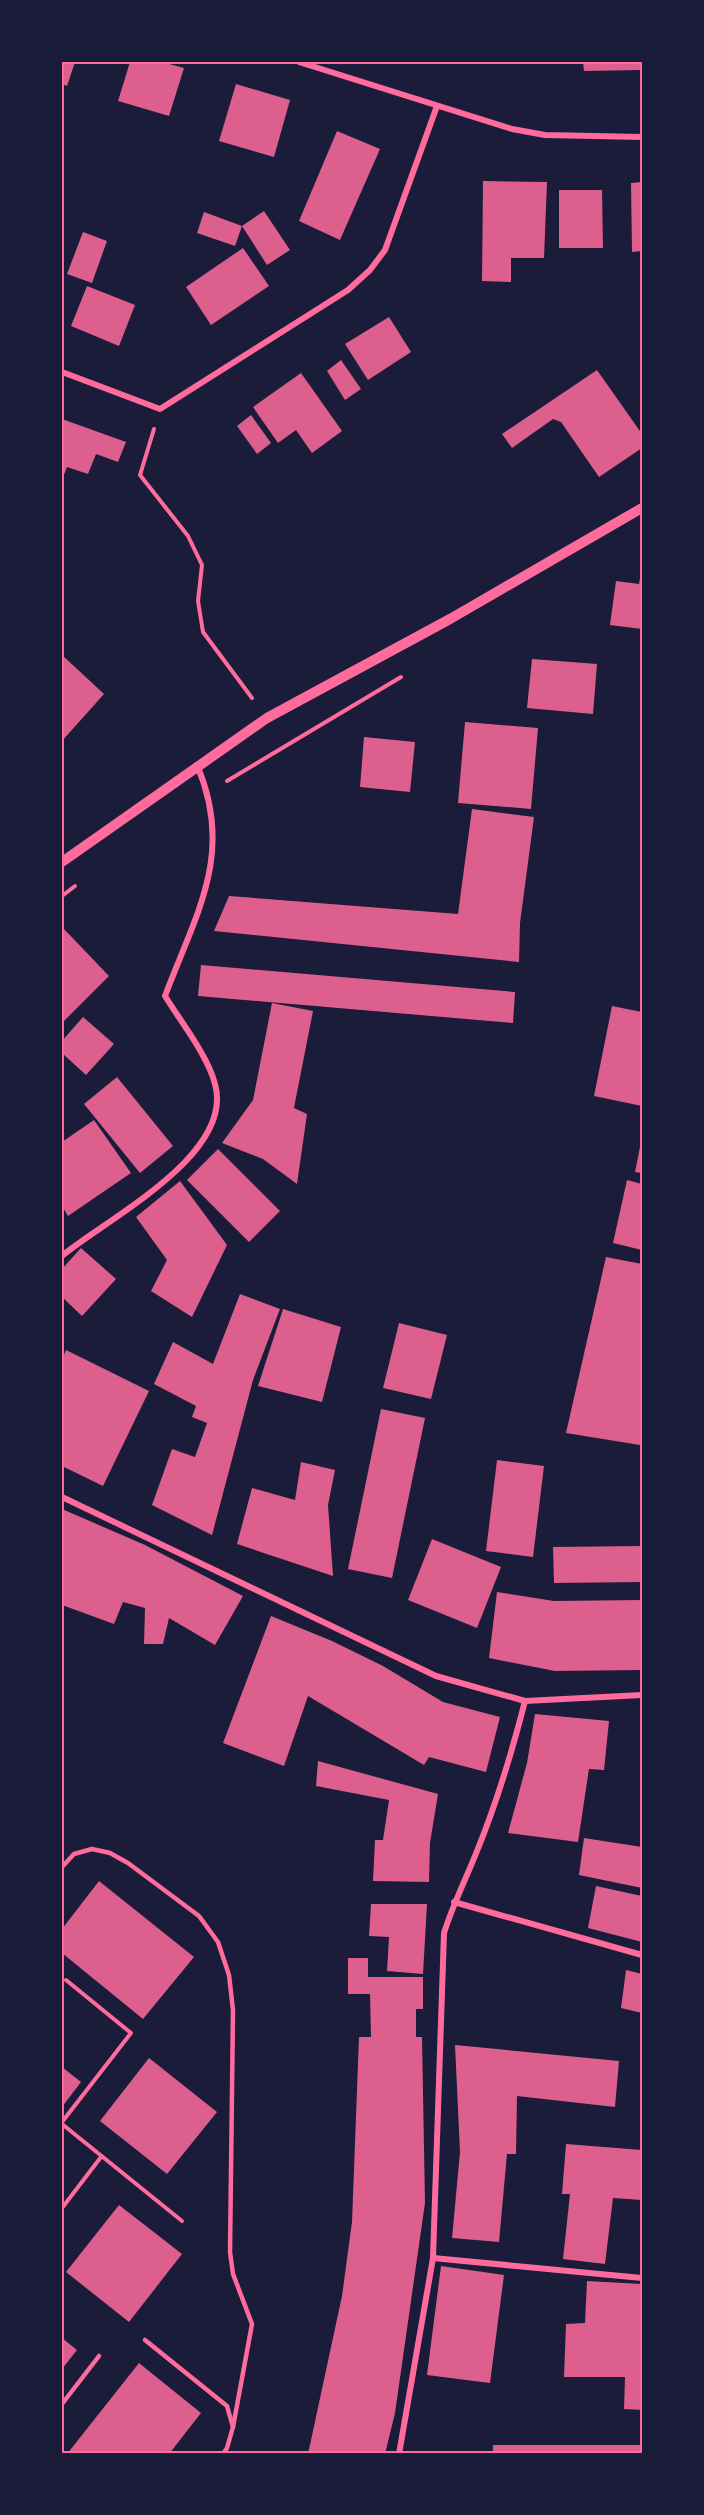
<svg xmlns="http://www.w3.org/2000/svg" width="704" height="2515" font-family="Inter,sans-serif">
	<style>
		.building { fill: #dd5f8e }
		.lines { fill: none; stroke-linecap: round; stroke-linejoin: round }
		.path { stroke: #ff6b9d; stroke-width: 4 }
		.service { stroke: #ff6b9d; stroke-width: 4.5 }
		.minor { stroke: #ff6b9d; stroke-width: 6 }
		.tertiary { stroke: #ff6b9d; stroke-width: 10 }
		.neatline { fill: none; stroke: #ff6b9d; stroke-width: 2 }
	</style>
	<rect width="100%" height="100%" fill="#1b1b3a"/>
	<!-- building -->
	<g class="building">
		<polygon points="62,62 75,62 67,86 62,84"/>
		<polygon points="130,62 162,62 184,68 169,116 118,101"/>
		<polygon points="583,62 642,62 642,70 584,71"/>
		<polygon points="236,84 290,100 274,157 219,141"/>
		<polygon points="337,131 380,149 340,240 299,221"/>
		<polygon points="483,181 547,182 544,258 511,258 511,282 482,281"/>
		<polygon points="642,182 642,251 632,252 631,183"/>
		<polygon points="559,190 602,190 603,248 559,248"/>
		<polygon points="264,211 290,250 267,265 242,226 235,246 197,233 204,212 242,226"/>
		<polygon points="83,232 107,241 92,283 67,274"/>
		<polygon points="243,248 269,286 211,325 186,287"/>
		<polygon points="87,286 135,305 119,346 71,326"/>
		<polygon points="389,317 411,352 368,380 345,344"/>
		<polygon points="341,360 361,389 345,400 327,371"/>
		<polygon points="597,370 642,434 642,448 599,477 561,422 553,419 512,448 502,434"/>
		<polygon points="301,373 342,431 312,453 296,430 278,443 253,407"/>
		<polygon points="251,415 271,443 257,454 237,426"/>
		<polygon points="62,419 126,442 118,462 96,454 88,474 67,467 62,480"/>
		<polygon points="641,572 642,629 610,625 616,581 639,584"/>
		<polygon points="62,655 104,694 62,741"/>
		<polygon points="532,659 597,664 593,714 527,708"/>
		<polygon points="465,722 538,728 531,809 458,803"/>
		<polygon points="364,737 415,742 410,792 360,787"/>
		<polygon points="472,809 534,817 520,923 519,962 214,931 229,896 458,914"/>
		<polygon points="63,928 109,976 62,1023 62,929"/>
		<polygon points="201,965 515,992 513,1023 198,996"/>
		<polygon points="272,1003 313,1011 294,1108 307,1114 297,1184 263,1159 222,1143 253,1100"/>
		<polygon points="612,1006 642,1012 642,1106 594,1096"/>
		<polygon points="83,1017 114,1044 86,1075 62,1053 62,1041"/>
		<polygon points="117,1077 173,1146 140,1173 84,1104"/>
		<polygon points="94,1120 131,1173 68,1216 62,1206 62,1142"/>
		<polygon points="641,1142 642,1143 642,1173 635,1172"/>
		<polygon points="218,1149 280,1211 249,1242 187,1180"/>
		<polygon points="627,1180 642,1184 642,1250 613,1243"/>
		<polygon points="180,1181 227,1245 192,1317 151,1291 167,1260 136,1217"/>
		<polygon points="81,1248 116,1279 82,1316 62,1297 62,1269"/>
		<polygon points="606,1257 642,1264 642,1432 640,1445 566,1433"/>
		<polygon points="240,1294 280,1309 253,1380 212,1535 152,1505 172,1449 195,1457 207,1423 192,1417 196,1406 154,1384 173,1342 213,1364"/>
		<polygon points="283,1309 341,1327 322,1402 258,1386"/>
		<polygon points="399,1323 447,1335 431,1399 383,1388"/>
		<polygon points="66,1350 149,1391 103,1486 62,1466 62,1360"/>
		<polygon points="381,1409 425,1418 392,1578 348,1569"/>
		<polygon points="497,1460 544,1466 533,1557 486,1551"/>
		<polygon points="301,1462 335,1470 328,1505 333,1576 237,1544 252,1488 295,1500"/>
		<polygon points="62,1509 145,1545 243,1596 215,1645 169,1618 163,1644 144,1644 145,1608 123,1602 114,1624 62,1605"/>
		<polygon points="432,1539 501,1567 477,1628 408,1600"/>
		<polygon points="641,1546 642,1582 554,1583 553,1547"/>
		<polygon points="497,1592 554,1601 642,1600 642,1670 555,1671 489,1658"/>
		<polygon points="271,1616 332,1641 383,1666 443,1702 500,1717 486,1772 429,1757 424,1765 308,1696 284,1766 223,1743"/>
		<polygon points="535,1714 609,1721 604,1770 589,1769 578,1842 508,1833 527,1763"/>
		<polygon points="318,1761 438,1794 430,1843 429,1882 373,1881 375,1840 383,1840 389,1800 316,1786"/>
		<polygon points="584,1838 642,1847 642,1888 579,1875"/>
		<polygon points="99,1881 194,1957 143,2019 62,1953 62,1929"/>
		<polygon points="596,1886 642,1896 642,1942 588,1928"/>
		<polygon points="371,1904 427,1904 423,1974 387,1971 389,1937 369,1936"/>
		<polygon points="348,1958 368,1958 368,1977 423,1977 423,2009 416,2009 416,2037 422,2037 425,2203 395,2413 385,2454 308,2454 342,2296 352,2222 359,2037 371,2037 370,1994 348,1994"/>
		<polygon points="626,1970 642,1974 642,2013 621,2008"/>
		<polygon points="455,2045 619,2061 615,2107 517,2096 516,2154 507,2154 499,2242 452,2238 460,2152"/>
		<polygon points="149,2058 217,2112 167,2174 100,2121"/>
		<polygon points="62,2067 81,2082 62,2107"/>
		<polygon points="566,2144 642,2150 642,2200 613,2198 605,2264 563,2259 570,2194 562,2194"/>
		<polygon points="119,2205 182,2254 129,2322 66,2272"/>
		<polygon points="441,2266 504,2275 490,2383 427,2375"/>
		<polygon points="587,2281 642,2284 642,2410 624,2409 625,2377 564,2377 566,2324 585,2323"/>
		<polygon points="62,2338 77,2350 62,2369"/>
		<polygon points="139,2363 201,2413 169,2454 67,2454"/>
		<rect x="493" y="2445" width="149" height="9"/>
	</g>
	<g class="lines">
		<!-- path -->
		<g class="path">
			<polyline points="154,429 140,475 188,536 202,565 198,601 203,632 252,698"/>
			<polyline points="227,781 401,677"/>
			<polyline points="62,896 75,886"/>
			<polyline points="62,2122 131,2033 66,1980"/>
			<polyline points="62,2124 182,2221"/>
			<polyline points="62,2208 101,2157"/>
		</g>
		<!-- service -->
		<g class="service">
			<polyline points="62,1867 74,1854 92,1849 110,1853 128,1863 199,1916 218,1942 229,1975 233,2010 230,2252 233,2274 252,2324 233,2427"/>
			<polyline points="145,2340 227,2406 233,2427 227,2448 223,2454"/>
			<polyline points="62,2404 99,2356"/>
		</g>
		<!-- minor -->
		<g class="minor">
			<polyline points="299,62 512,129 545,135 642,137"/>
			<polyline points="62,372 160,409 348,290 370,270 385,250 437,106"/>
			<path d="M 62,1256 C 106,1219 235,1155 215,1084 C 208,1056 181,1022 165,996 C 196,913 235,854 197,765"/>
			<polyline points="62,1497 436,1676 525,1701 642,1695"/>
			<polyline points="454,1902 642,1955"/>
			<polyline points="433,2258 642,2278"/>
			<path d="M 399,2454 L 433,2258 L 444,1933 C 453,1904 466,1879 477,1851 C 497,1802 512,1752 525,1701"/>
		</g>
		<!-- tertiary -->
		<polyline class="tertiary" points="62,862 267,718 450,619 642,508"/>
	</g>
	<!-- border -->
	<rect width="704" height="2515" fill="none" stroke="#1b1b3a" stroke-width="126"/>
	<rect x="63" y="63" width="578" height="2389" class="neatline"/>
</svg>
